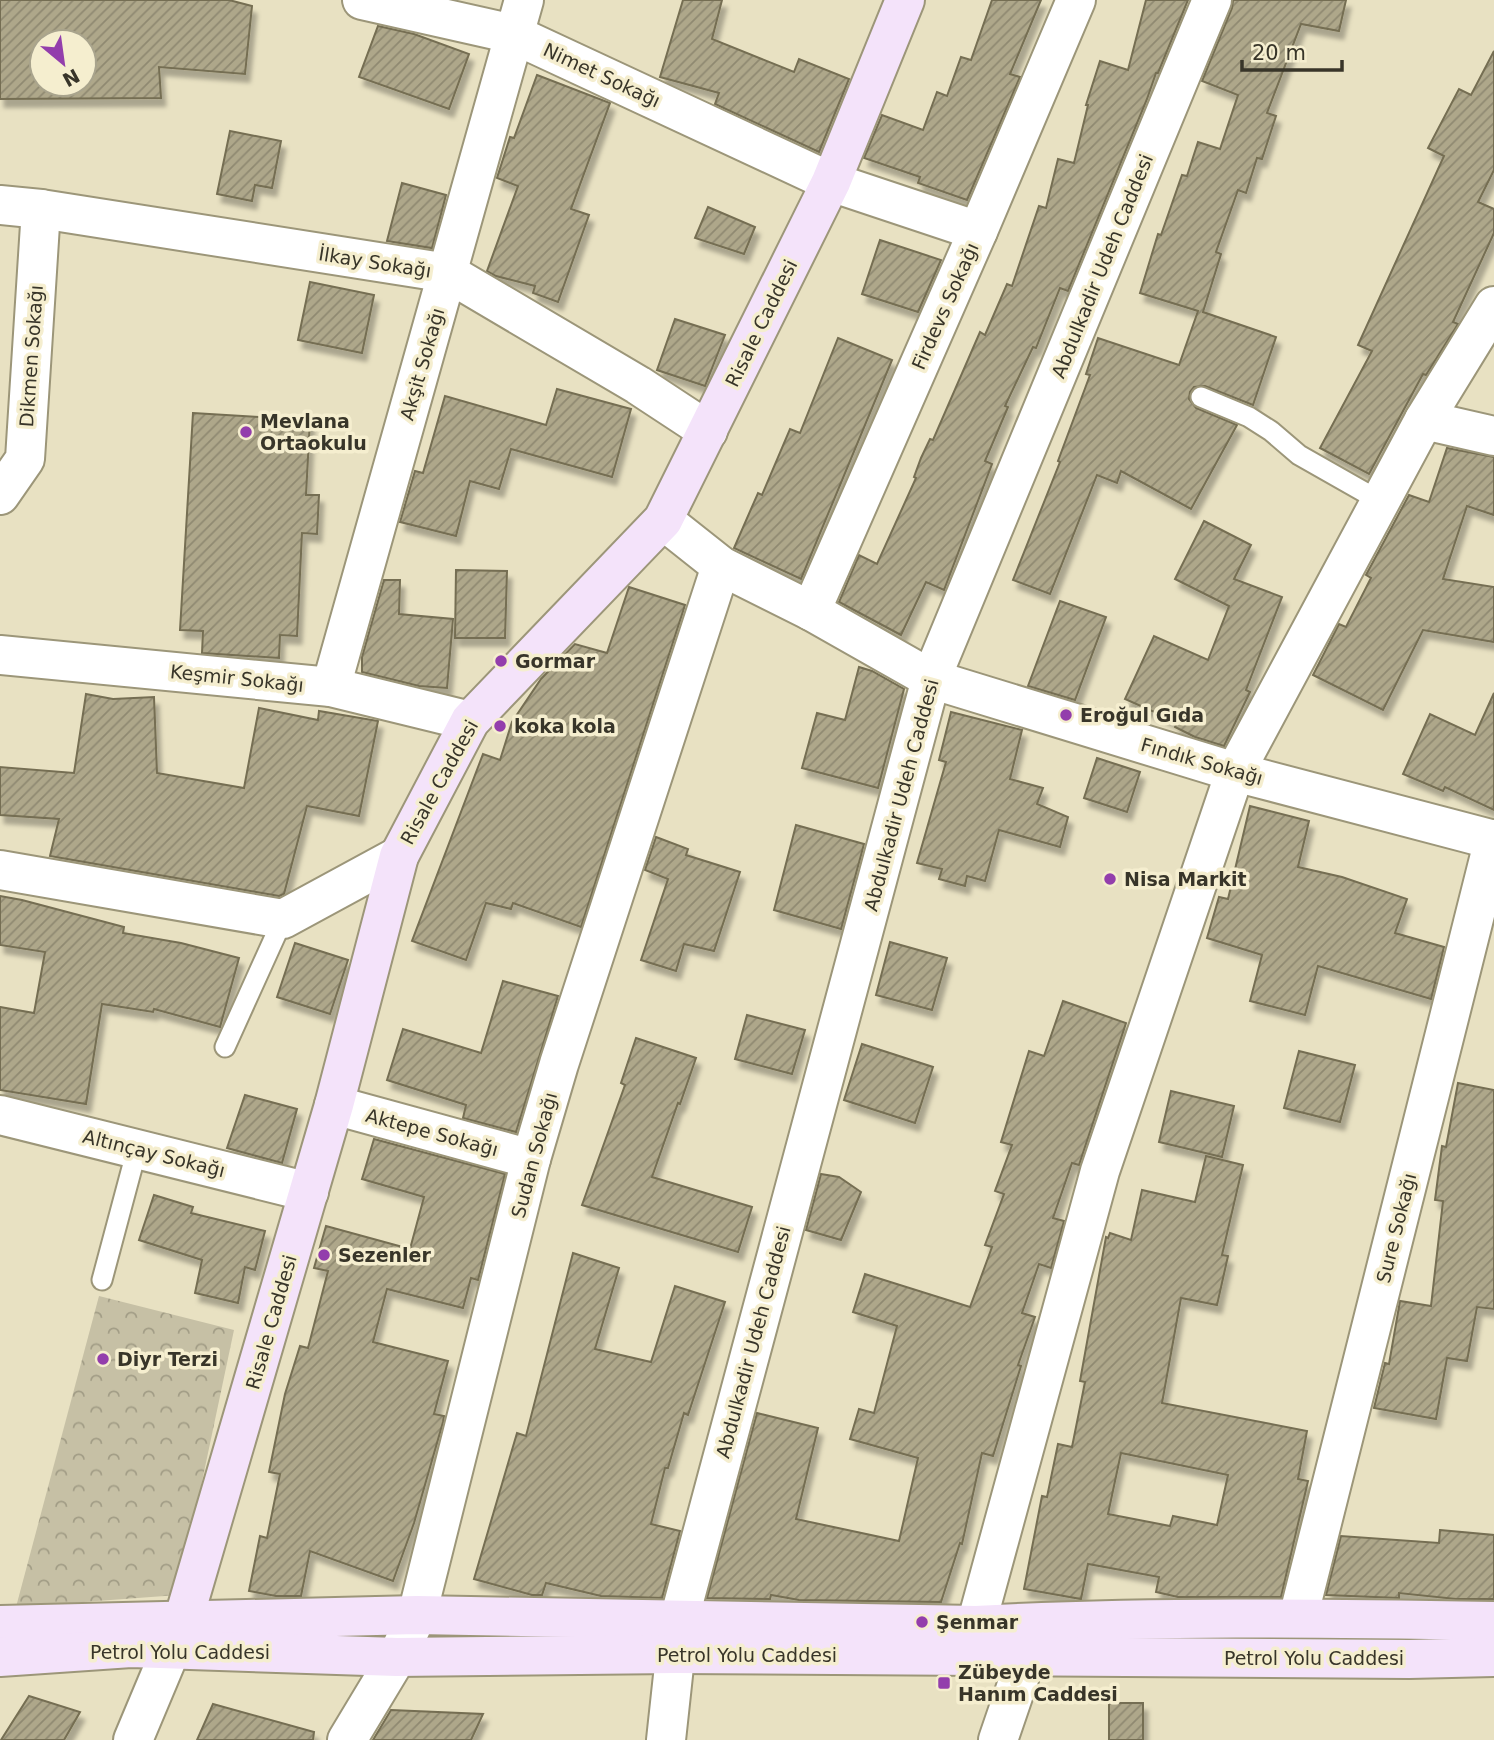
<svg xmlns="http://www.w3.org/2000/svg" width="1494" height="1740" font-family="'DejaVu Sans',sans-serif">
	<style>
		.park { fill: url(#park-crowns) }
		.building { fill: url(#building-hatch); stroke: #756e52; stroke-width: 2; fill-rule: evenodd; filter: url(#shadow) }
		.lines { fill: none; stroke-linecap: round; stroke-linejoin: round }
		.lane-casing { stroke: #9c9679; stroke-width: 23 }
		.street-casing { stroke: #9c9679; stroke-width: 42 }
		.secondary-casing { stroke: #9c9679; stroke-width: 42 }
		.lane { stroke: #fff; stroke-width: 19 }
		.street { stroke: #fff; stroke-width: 38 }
		.secondary { stroke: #f4e3fa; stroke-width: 38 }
		.poi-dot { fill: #933eac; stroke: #f5eecf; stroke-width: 2.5 }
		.labels { text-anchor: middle; stroke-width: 7; stroke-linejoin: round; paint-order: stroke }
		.street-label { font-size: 19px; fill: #383529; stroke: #f5eecf }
		.poi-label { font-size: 19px; font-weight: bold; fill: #383529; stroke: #f5eecf; text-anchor: start }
	</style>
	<defs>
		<pattern id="park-crowns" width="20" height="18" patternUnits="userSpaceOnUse" patternTransform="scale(1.75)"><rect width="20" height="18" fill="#c6c0a5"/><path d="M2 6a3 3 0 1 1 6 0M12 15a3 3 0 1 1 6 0" fill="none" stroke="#a29d86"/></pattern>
		<pattern id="building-hatch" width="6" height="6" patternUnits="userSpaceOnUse" patternTransform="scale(1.75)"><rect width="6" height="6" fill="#aea78a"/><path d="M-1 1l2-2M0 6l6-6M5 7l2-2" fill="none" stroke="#8f8971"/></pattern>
		<filter id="shadow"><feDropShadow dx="4.5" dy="8" stdDeviation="2" flood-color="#0004"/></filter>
	</defs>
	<rect width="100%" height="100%" fill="#e8e1c2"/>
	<!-- park -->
	<polygon class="park" points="99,1296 234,1330 178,1595 16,1607"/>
	<!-- building -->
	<g class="building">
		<path d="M 0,0 L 229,0 L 252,6 L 245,74 L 159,67 L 161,98 L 0,99 ZM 42,42 L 84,42 L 84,84 L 42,84 Z"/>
		<polygon points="683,0 722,0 712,39 794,72 799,59 849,79 819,152 715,104 719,93 660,77"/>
		<polygon points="992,0 1041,0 1010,74 1020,77 967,200 918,183 920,177 864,158 882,115 923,130 937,92 947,96 961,57 971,60"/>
		<polygon points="1146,0 1188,0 1158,73 1156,73 1147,99 1068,291 1060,288 1036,348 1033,347 1005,406 1008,407 985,461 992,464 944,590 926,582 901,635 839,602 859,555 877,564 916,478 914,477 921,458 930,439 933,440 980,332 985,335 1007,284 1012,286 1039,206 1046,208 1058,159 1074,163 1088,105 1086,105 1100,61 1128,70"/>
		<polygon points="1233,0 1346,0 1339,31 1301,24 1267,113 1276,116 1262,159 1257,158 1246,193 1238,190 1216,252 1221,254 1203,312 1276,337 1253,405 1205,386 1194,387 1190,392 1189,399 1196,408 1237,425 1191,509 1121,471 1117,483 1097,475 1050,594 1013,580 1060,462 1058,461 1090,375 1086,374 1098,338 1179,365 1198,311 1140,293 1158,234 1161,235 1182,175 1187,176 1198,142 1220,149 1238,95 1202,81 1232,8"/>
		<polygon points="378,26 414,34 469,54 449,109 359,77"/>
		<polygon points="1494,51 1494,170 1478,202 1494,209 1494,233 1453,322 1458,324 1426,375 1423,374 1369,474 1320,448 1372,351 1358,345 1444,156 1428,148 1459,89 1471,95"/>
		<polygon points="537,75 610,103 571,209 589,215 558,302 533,293 535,286 496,276 487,271 518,186 497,178 510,137 514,138"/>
		<polygon points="230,131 281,141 272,188 255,185 252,201 217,194"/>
		<polygon points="402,183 446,195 432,248 387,241"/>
		<polygon points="708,207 755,227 744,254 695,238"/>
		<polygon points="880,240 941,260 918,312 862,294"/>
		<polygon points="310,282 374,295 362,353 298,340"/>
		<polygon points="675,319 725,335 705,386 657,370"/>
		<polygon points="838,338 892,360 801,579 734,548 758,493 762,495 790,429 800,433"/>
		<polygon points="557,389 631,409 612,477 511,449 499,489 470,481 456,536 400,522 415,471 423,473 445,396 546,425"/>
		<polygon points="193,413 310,420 306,495 319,495 317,534 302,533 297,636 280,635 279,658 202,653 203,631 180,630"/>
		<polygon points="1447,448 1494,457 1494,515 1467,506 1443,579 1494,587 1494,642 1423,630 1383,710 1313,675 1339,624 1346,627 1371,578 1366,575 1409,495 1429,502"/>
		<polygon points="1204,521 1251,545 1234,579 1282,597 1246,690 1250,692 1224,746 1195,737 1175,727 1177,722 1125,699 1154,636 1208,660 1229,606 1175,579"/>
		<polygon points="456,570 507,571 505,638 455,638"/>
		<polygon points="384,580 400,580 399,614 453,619 447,688 419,686 362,672 362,657"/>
		<polygon points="629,587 685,605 581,927 513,903 511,909 486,903 466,960 412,941 483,754 500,760 512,722 541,679 575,644 607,653"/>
		<polygon points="1060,601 1106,617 1075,700 1028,686"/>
		<polygon points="859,667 872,671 904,689 878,788 802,768 817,713 845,720"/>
		<polygon points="1494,693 1494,810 1445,787 1443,791 1403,774 1430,714 1475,735"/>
		<polygon points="86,694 113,699 154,697 157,773 244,788 259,708 318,720 319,711 378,721 359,816 307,806 284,894 279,896 50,856 59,819 0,815 0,767 74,773"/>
		<polygon points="951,712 1022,730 1010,779 1043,788 1037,804 1068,817 1060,847 999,830 985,881 967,876 965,886 939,879 942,869 917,863 946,762 939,760"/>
		<polygon points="1097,758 1140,772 1127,812 1084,798"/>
		<polygon points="1250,806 1309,821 1298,867 1342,877 1407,899 1395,933 1444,947 1431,999 1318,966 1305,1015 1250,1001 1262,955 1207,938 1219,897 1228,899"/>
		<polygon points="796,825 864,844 841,929 774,910"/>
		<polygon points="656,837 688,849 686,855 740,872 714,951 684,944 676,971 641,960 668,879 645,870"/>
		<polygon points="0,896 22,900 124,927 123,933 181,943 239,958 220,1027 154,1009 153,1012 102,1004 86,1104 0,1090 0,1007 34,1013 45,952 0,945"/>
		<polygon points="890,942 947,958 932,1010 876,995"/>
		<polygon points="295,943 348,960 330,1014 277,997"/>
		<polygon points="503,981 558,996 516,1132 463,1118 466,1105 387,1080 403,1029 481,1053"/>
		<polygon points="1063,1001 1126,1023 1079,1165 1072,1163 1053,1218 1064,1221 1051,1268 1039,1264 1022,1313 1035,1317 1018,1365 1021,1366 993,1456 982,1453 962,1544 960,1543 941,1602 799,1600 771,1595 770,1599 707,1598 757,1413 818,1428 796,1519 899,1541 918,1458 850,1439 859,1409 874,1413 897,1326 853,1312 865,1274 970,1307 992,1247 985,1245 1004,1194 995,1191 1012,1145 1001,1142 1029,1051 1044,1056"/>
		<polygon points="747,1015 805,1030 792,1074 735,1059"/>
		<polygon points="636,1038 696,1058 680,1104 678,1103 652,1177 752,1207 738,1252 582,1205 625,1085 621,1083"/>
		<polygon points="862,1044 933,1067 915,1123 844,1100"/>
		<polygon points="1299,1051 1355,1065 1340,1122 1284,1108"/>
		<polygon points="1458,1083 1494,1090 1494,1309 1477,1307 1467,1361 1447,1358 1436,1419 1374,1408 1385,1363 1389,1364 1400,1301 1431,1306 1443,1201 1435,1200 1442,1146 1446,1147"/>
		<polygon points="1171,1091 1234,1106 1222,1157 1159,1142"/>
		<polygon points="245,1095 297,1109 282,1163 227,1148"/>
		<polygon points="374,1139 505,1174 478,1280 471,1278 463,1308 387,1289 373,1342 448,1361 434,1414 444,1416 443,1422 414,1523 393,1581 310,1551 301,1596 276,1596 249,1591 260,1536 267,1538 280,1474 269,1472 285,1394 300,1346 308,1348 328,1271 314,1268 326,1226 410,1249 424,1197 362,1179"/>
		<path d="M 1206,1156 L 1243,1165 L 1222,1255 L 1228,1256 L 1217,1305 L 1181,1298 L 1162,1403 L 1307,1431 L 1298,1479 L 1308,1481 L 1281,1597 L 1178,1597 L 1156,1592 L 1159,1577 L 1088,1564 L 1081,1599 L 1024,1589 L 1042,1496 L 1047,1497 L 1058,1444 L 1072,1447 L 1085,1382 L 1080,1381 L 1106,1237 L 1108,1238 L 1110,1233 L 1131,1240 L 1142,1190 L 1195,1202 ZM 1121,1453 L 1228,1475 L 1217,1525 L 1173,1516 L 1170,1526 L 1108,1514 Z"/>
		<polygon points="821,1174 839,1177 861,1192 841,1240 806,1230"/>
		<polygon points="154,1195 193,1207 191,1213 265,1231 255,1270 245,1267 238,1303 195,1293 202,1260 139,1240"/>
		<polygon points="573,1253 619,1268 595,1349 651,1362 675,1286 725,1302 688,1415 684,1413 668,1468 665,1468 651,1524 680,1531 662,1598 601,1596 546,1583 542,1595 532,1595 474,1579 517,1433 526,1436"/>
		<polygon points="1440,1530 1494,1535 1494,1599 1456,1599 1399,1593 1399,1598 1326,1595 1341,1536 1439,1543"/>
		<polygon points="29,1696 80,1712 64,1740 1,1740"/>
		<rect x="1109" y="1703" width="34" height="37"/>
		<polygon points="213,1704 314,1732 313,1740 197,1740"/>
		<polygon points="391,1710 483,1714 471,1740 373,1740"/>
	</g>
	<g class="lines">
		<defs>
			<g id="lane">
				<polyline points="1201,397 1249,417 1271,431 1299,455 1380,501"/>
				<polyline points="225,1047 283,919"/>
				<polyline points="102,1280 137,1149"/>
			</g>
			<g id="street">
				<polyline points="362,0 513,34 831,182 978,231"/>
				<polyline points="0,205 41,209 448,273 638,385 708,431"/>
				<polyline points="1424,420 1494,436"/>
				<polyline points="0,495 25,459 41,209"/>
				<polyline points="663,520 721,566 811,611 931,679 1235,772 1494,840"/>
				<polyline points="811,611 978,231 1076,0"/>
				<polyline points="0,655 331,687 470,721"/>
				<polyline points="331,687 524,0"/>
				<polyline points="0,870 283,919 399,856"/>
				<polyline points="334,1105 531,1159"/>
				<polyline points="0,1115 309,1192"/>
				<polyline points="1298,1618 1494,839"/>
				<polyline points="976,1625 1100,1171 1235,772 1424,420 1494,306"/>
				<polyline points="133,1740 183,1621"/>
				<polyline points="347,1740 397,1657 417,1615 531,1159 559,1064 721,566"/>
				<polyline points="666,1740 679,1620 931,679 1212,0"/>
				<polyline points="998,1740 1037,1626"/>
			</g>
			<g id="secondary">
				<polyline points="183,1621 334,1105 399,856 470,721 663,520 831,182 905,0"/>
				<path d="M 0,1625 L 417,1615 L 976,1625 C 1149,1616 1322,1618 1494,1621"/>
				<polyline points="0,1657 131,1648 397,1657 675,1654 1409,1659 1494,1657"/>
			</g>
		</defs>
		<!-- lane casing -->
		<use href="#lane" class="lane-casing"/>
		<!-- street casing -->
		<use href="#street" class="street-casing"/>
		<!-- secondary casing -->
		<use href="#secondary" class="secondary-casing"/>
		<!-- lane -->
		<use href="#lane" class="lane"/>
		<!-- street -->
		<use href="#street" class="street"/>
		<!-- secondary -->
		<use href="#secondary" class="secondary"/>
	</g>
	<!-- markers -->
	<g class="poi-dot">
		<circle cx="246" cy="432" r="7"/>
		<circle cx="501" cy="661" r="7"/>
		<circle cx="1066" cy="715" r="7"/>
		<circle cx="500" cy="726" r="7"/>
		<circle cx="1110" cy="879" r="7"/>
		<circle cx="324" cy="1255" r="7"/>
		<circle cx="103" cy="1359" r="7"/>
		<circle cx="922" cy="1622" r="7"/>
		<rect x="937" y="1676" width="14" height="14" rx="3.5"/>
	</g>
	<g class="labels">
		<!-- street labels -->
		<g class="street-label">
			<text transform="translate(602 75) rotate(25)" y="7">Nimet Sokağı</text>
			<text transform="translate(375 262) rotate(9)" y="7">İlkay Sokağı</text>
			<text transform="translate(1102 266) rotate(-68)" y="7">Abdulkadir Udeh Caddesi</text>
			<text transform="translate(945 306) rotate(-66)" y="7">Firdevs Sokağı</text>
			<text transform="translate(761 323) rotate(-64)" y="7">Risale Caddesi</text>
			<text transform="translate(31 356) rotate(-86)" y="7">Dikmen Sokağı</text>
			<text transform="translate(422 364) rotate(-74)" y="7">Akşit Sokağı</text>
			<text transform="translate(237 678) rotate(6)" y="7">Keşmir Sokağı</text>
			<text transform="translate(1202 761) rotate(16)" y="7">Fındık Sokağı</text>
			<text transform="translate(439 782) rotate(-61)" y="7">Risale Caddesi</text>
			<text transform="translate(901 795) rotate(-75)" y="7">Abdulkadir Udeh Caddesi</text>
			<text transform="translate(432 1132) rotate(15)" y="7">Aktepe Sokağı</text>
			<text transform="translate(154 1153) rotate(14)" y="7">Altınçay Sokağı</text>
			<text transform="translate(534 1155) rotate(-75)" y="7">Sudan Sokağı</text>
			<text transform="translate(1396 1228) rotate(-76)" y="7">Sure Sokağı</text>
			<text transform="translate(271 1322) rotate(-74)" y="7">Risale Caddesi</text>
			<text transform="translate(753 1342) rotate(-75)" y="7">Abdulkadir Udeh Caddesi</text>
			<text x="180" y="1659">Petrol Yolu Caddesi</text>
			<text x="747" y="1662">Petrol Yolu Caddesi</text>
			<text x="1314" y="1665">Petrol Yolu Caddesi</text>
		</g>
		<!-- poi labels -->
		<g class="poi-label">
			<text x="260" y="428">Mevlana<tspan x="260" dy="22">Ortaokulu</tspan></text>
			<text x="515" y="668">Gormar</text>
			<text x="1080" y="722">Eroğul Gıda</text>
			<text x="514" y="733">koka kola</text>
			<text x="1124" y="886">Nisa Markit</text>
			<text x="338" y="1262">Sezenler</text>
			<text x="117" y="1366">Diyr Terzi</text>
			<text x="936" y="1629">Şenmar</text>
			<text x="958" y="1679">Zübeyde<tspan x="958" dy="22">Hanım Caddesi</tspan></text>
		</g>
	</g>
	<!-- north arrow -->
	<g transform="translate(63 63) rotate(151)"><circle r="33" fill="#f5eecf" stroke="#a9a48d" stroke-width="2"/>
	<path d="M0-5L12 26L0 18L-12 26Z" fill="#933eac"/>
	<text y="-10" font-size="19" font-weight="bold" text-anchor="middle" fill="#383529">N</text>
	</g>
	<!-- scale -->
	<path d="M1242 60v10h100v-10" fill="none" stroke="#383529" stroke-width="3.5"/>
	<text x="1252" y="60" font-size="21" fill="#383529" stroke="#f5eecf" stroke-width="5" paint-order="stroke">20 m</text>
</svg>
